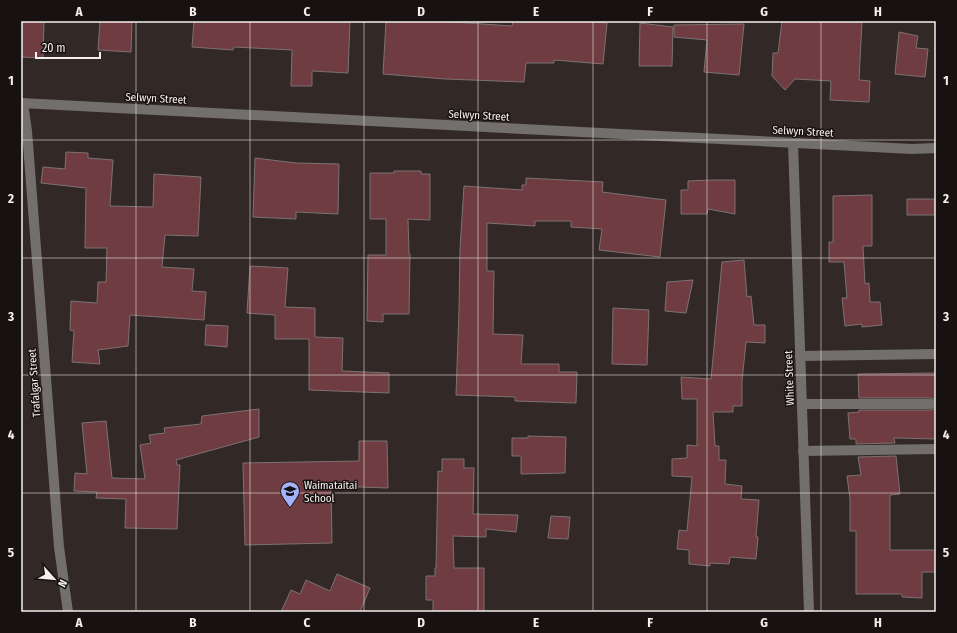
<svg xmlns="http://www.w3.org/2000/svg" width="957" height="633" font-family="'Fira Sans Condensed',sans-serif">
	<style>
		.building { fill: #6f3c42; stroke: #7d7172 }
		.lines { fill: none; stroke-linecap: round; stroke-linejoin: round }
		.service { stroke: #726f6c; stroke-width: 10 }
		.minor { stroke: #726f6c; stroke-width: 10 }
		.tertiary { stroke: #726f6c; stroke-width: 10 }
		.grid { fill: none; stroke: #f5efed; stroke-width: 1; stroke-opacity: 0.55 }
		.labels { text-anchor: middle; stroke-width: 3; stroke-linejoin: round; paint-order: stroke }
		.street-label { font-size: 11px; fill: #f5efed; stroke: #171211 }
		.poi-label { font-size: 11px; fill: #f5efed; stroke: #171211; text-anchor: start }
		.neatline { fill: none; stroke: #f5efed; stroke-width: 1.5 }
		.grid-label { font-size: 13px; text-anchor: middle; font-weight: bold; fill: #f5efed }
	</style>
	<rect width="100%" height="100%" fill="#322926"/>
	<!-- building -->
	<g class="building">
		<polygon points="21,21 44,21 43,58 21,57"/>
		<polygon points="100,21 132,21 131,52 98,50"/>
		<polygon points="194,21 350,21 348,73 312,71 312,86 291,86 292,50 234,47 233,50 192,47"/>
		<polygon points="386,21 438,21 512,26 513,21 584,21 607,23 603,64 554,60 554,63 526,63 524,82 445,79 383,74"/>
		<polygon points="782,21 862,21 859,80 870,81 869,102 830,100 831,81 795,79 785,90 772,76 773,53 778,53"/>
		<polygon points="640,23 673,27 672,66 639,66"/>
		<polygon points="744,24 739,75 704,72 707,40 674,37 674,25"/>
		<polygon points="899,32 918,36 916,48 928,49 925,77 895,74"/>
		<polygon points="66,152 88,153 88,158 113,160 110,206 153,207 154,174 201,177 198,236 165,235 162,267 194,269 192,291 206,292 204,320 130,315 128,346 98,350 100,364 72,362 74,331 70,330 71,301 97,303 98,282 106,282 107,248 85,248 86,188 41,183 43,167 65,169"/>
		<polygon points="255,158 296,163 339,164 338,214 296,212 296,219 253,217"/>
		<polygon points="394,171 421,171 421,174 430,174 430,220 408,219 409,254 410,254 409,314 383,314 383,322 367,321 368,255 386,255 386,219 370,219 370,173 394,173"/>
		<polygon points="526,178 603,182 602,192 666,200 660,257 599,250 602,229 571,227 571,221 535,221 535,226 487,223 487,271 494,271 493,334 523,335 521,364 559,364 559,372 577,372 576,403 515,401 515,397 456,395 459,310 460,249 464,186 522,190 522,185 526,185"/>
		<polygon points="712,180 735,180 735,214 708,209 707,214 681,214 681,190 688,190 688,181"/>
		<polygon points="872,195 872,246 863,246 865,284 869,283 870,302 880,302 882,325 862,327 862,324 845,326 842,298 847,298 844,262 829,262 829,242 833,242 833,196"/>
		<rect x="907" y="199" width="29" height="16"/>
		<polygon points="744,260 747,297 751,296 754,325 765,325 765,343 746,342 742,381 742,406 733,406 733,412 713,412 715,446 719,446 719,460 726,460 725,484 742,486 741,499 759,500 756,537 758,537 756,559 730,557 729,564 710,563 710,566 689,564 689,550 677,549 679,530 687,531 692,477 672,476 672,459 687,458 687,445 697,446 697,399 682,399 681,377 711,379 722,262"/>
		<polygon points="250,266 288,268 285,307 315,308 315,337 343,338 342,371 389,373 389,393 309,390 309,339 275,339 275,315 247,313"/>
		<polygon points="693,280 686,313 665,311 667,282"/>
		<polygon points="613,308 649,310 647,365 612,364"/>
		<polygon points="206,325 228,326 227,347 205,345"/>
		<polygon points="936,373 936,400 931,398 859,398 858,374"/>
		<polygon points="936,408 936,439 894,438 895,443 856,444 856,439 850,439 848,413 859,412 859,410 931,410"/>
		<polygon points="259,409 259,437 176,460 177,465 180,465 177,529 125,528 126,499 96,498 97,492 74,491 75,473 87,474 82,423 106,421 112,478 145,479 140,445 151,443 149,435 165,433 164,428 201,424 202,416"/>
		<polygon points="528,436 566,437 565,473 521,474 521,456 512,456 512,438 528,438"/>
		<polygon points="359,441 387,441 388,488 331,486 332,543 245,545 243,463 359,461"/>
		<polygon points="896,456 900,494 890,495 890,550 936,550 936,572 922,572 922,598 902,597 902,594 856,594 856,531 850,531 850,499 847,476 861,475 858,457"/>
		<polygon points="442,459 464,459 464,468 474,468 473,514 518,515 516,532 486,529 486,537 453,536 454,568 484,568 484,612 433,612 433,600 426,600 426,576 435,576 435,568 436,568 438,471 442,472"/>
		<polygon points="551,516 570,517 568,539 548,538"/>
		<polygon points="337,574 370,588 360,612 281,612 291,590 300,594 306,580 330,591"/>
	</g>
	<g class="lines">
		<!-- service -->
		<g class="service">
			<polyline points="800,356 936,354"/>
			<polyline points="802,404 931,404"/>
			<polyline points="803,451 936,449"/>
		</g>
		<!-- minor -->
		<g class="minor">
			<polyline points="23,103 27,131 59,547 68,612"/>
			<polyline points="793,143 809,612"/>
		</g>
		<!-- tertiary -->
		<polyline class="tertiary" points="21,103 912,149 936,148"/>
	</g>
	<!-- grid -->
	<path class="grid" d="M 136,21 L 136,612M 250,21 L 250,612M 364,21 L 364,612M 478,21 L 478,612M 593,21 L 593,612M 707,21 L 707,612M 821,21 L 821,612M 21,140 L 936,140M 21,258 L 936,258M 21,375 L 936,375M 21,493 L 936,493"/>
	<!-- icons -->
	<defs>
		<symbol id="school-pin" viewBox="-11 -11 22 30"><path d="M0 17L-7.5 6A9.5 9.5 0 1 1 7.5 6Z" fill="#a3b2fd" stroke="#171211"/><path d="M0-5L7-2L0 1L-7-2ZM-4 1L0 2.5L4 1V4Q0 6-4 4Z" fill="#111"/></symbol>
	</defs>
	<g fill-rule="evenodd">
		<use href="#school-pin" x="279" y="480" width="22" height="30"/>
	</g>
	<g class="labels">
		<!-- street labels -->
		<g class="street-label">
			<text transform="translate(156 98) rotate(3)" y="4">Selwyn Street</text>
			<text transform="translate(479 115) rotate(3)" y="4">Selwyn Street</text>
			<text transform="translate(803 131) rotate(3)" y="4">Selwyn Street</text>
			<text transform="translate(789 378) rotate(-92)" y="4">White Street</text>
			<text transform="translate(34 383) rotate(-94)" y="4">Trafalgar Street</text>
		</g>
		<!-- poi labels -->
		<g class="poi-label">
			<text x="304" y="489">Waimataitai<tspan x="304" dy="13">School</tspan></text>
		</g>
	</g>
	<!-- border -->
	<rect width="957" height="633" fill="none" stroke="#171211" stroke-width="44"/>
	<!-- north arrow -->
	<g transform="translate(54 579) rotate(117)" stroke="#171211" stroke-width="3" paint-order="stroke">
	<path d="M0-3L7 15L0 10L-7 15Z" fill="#f5efed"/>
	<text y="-6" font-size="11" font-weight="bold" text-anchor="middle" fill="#f5efed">N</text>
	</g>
	<!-- scale -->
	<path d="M36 52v6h64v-6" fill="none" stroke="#f5efed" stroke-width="2"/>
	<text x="42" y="52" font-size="12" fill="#f5efed" stroke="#171211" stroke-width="3" paint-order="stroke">20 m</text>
	<rect x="22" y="22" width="913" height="589" class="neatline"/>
	<g class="grid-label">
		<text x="79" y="16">A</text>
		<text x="193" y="16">B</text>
		<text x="307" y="16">C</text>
		<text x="421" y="16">D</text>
		<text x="536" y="16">E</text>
		<text x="650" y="16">F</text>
		<text x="764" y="16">G</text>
		<text x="878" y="16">H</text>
		<text x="11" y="85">1</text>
		<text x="946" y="85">1</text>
		<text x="11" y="203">2</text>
		<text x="946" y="203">2</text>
		<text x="11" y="321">3</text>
		<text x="946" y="321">3</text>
		<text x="11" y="439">4</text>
		<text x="946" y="439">4</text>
		<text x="11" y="557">5</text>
		<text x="946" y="557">5</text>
		<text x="79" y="627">A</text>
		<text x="193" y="627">B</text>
		<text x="307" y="627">C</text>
		<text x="421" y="627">D</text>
		<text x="536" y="627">E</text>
		<text x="650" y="627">F</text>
		<text x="764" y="627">G</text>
		<text x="878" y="627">H</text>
	</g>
</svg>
